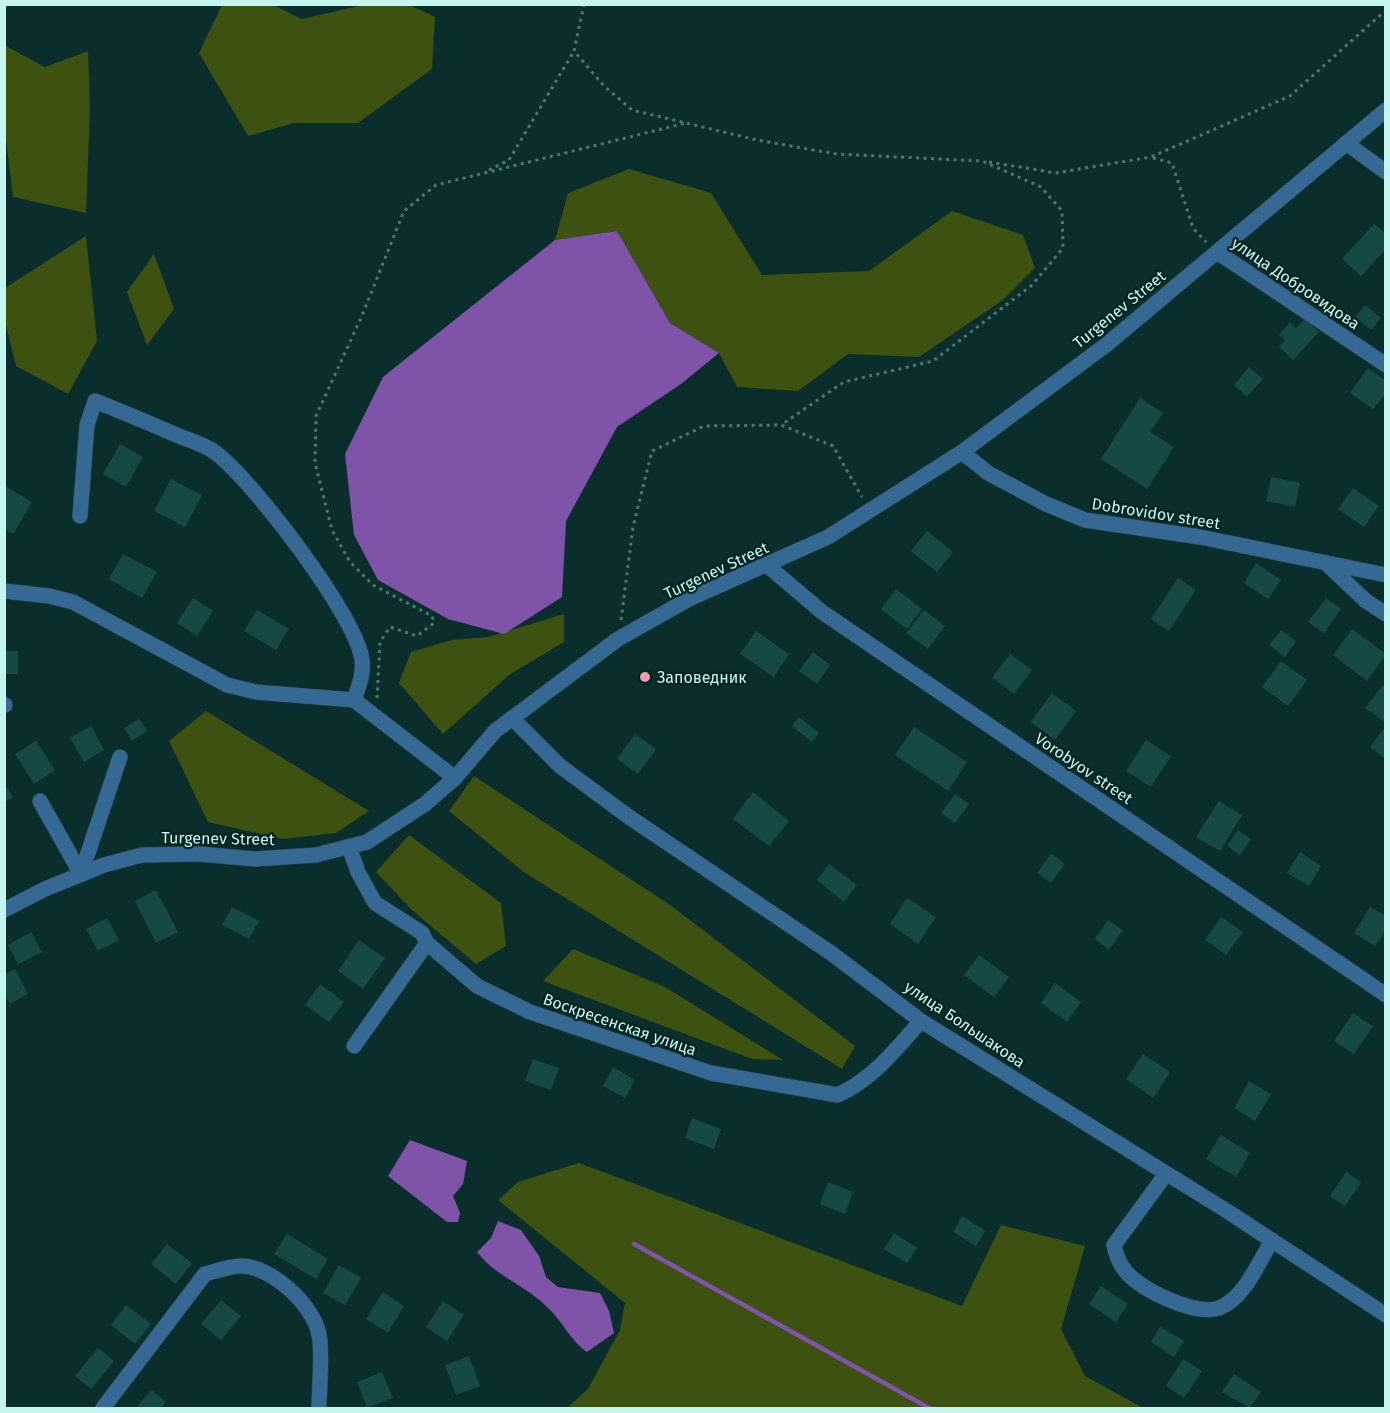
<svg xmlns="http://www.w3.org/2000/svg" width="1390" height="1413" font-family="'Fira Sans',sans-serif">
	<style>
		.green { fill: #3d5111 }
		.water { fill: #7e53a8 }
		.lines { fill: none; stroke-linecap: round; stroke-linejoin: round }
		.stream { stroke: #7e53a8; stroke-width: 4.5 }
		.building { fill: #164944 }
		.minor-casing { stroke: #244a46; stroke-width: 16 }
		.path { stroke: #4e7772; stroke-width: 3; stroke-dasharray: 3 4.5; stroke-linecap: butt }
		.minor { stroke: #356893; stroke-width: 15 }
		.poi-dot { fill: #f29aad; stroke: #002421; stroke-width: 2 }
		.labels { text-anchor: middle; stroke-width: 4.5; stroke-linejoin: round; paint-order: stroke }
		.street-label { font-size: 16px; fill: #c4f6ef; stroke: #002421 }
		.poi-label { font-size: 16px; fill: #c4f6ef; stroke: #002421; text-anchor: start }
	</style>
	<rect width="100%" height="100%" fill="#0a2e2b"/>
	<!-- green -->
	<g class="green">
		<polygon points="222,5 273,5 302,19 363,5 410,5 435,17 432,69 358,123 294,123 248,136 199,53"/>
		<polygon points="6,46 45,67 88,51 90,108 86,213 13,197 5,131"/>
		<polygon points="629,169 711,193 762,275 869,271 952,211 1023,235 1035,268 1003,300 919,357 848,354 798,391 737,387 719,353 670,323 617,231 555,240 568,193"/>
		<polygon points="86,236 97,341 68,394 16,366 5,321 5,288"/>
		<polygon points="154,254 174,309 147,345 127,292"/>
		<polygon points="564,614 564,642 509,675 443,734 399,683 411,652 452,640 488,637"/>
		<polygon points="206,711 369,811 336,833 283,839 208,822 169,741"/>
		<polygon points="474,776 670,905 855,1046 842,1069 525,873 449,811"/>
		<polygon points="409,835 501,903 506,946 476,964 413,911 376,872"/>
		<polygon points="573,949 665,987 783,1060 752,1059 543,981"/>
		<polygon points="579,1163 962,1306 1001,1225 1085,1246 1061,1329 1085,1376 1143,1408 567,1408 588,1389 620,1330 625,1303 498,1200 518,1182"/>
	</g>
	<!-- water -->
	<g class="water">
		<polygon points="617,231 670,323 719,353 681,384 617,427 566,521 562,597 504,634 448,619 378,580 354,535 345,454 383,377 555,240"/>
		<polygon points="410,1140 467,1161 463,1184 453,1196 460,1213 458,1222 447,1222 388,1176"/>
		<path d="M 498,1221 L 521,1230 L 539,1256 L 546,1277 L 558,1287 L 600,1293 L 609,1311 L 614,1333 L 587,1352 C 570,1341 563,1321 547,1307 C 526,1286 494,1275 477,1252 L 491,1238 Z"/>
	</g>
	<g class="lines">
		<!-- stream -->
		<polyline class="stream" points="634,1244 929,1408"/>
	</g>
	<!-- building -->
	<g class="building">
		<polygon points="1374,224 1386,234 1386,249 1361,276 1342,259"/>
		<polygon points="1365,305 1381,318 1371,330 1355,317"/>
		<polygon points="1305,319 1319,332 1293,360 1279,347 1285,340 1279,335 1290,322 1296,328"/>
		<polygon points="1249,367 1263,379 1247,397 1234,385"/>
		<polygon points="1368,368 1386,381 1386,393 1373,409 1350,393"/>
		<polygon points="1140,398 1163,413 1150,432 1174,447 1147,489 1101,459"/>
		<polygon points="120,444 143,457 126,487 103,474"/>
		<polygon points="1271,477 1300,483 1295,507 1266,501"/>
		<polygon points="171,479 202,495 185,527 154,511"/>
		<polygon points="5,486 32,502 13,534 5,529"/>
		<polygon points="1353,488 1379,506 1364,527 1338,509"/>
		<polygon points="927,531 953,552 937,572 911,551"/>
		<polygon points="123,554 157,572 142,598 109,579"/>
		<polygon points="1256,563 1281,580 1268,599 1244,583"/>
		<polygon points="1178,578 1196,590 1169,631 1151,619"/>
		<polygon points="896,589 922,609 907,629 881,609"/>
		<polygon points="193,598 213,611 197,636 177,623"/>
		<polygon points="1326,598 1341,609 1324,633 1308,622"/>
		<polygon points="257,610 289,629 276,650 244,631"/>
		<polygon points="924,610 945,626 928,649 906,633"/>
		<polygon points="1352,629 1386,654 1367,681 1333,655"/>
		<polygon points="1281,630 1296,641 1285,657 1269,645"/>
		<polygon points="756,631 789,654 774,677 740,654"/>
		<rect x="5" y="651" width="13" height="23"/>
		<polygon points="813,652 830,665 817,684 799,671"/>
		<polygon points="1010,654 1032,670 1014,694 992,678"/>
		<polygon points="1281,661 1307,680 1288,706 1262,687"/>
		<polygon points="1383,685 1386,687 1386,717 1383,721 1365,708"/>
		<polygon points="1052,693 1076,711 1055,740 1031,722"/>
		<polygon points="799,717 819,733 812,742 792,726"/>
		<polygon points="139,719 147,731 132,741 124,728"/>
		<polygon points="91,726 104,750 84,762 70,738"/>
		<polygon points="1386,726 1386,759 1370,747"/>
		<polygon points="914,727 967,762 948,791 895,755"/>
		<polygon points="635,734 656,749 638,774 617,759"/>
		<polygon points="1146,740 1171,756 1151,787 1126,771"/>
		<polygon points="36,741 55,770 34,784 15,754"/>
		<polygon points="4,783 13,797 4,802"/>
		<polygon points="753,792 789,821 769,846 733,819"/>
		<polygon points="955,794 969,804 955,823 941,813"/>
		<polygon points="1219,801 1242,815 1220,851 1196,837"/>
		<polygon points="1238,830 1251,839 1240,855 1227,846"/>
		<polygon points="1300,852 1321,866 1309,886 1287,873"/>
		<polygon points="1051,853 1065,864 1051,883 1037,873"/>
		<polygon points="829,864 857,885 844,902 817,880"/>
		<polygon points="156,890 178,932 156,943 135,901"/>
		<polygon points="907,898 936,917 918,944 890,924"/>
		<polygon points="232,907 259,921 249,939 222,925"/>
		<polygon points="1370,907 1386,916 1386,930 1375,946 1354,933"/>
		<polygon points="1221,917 1243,932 1226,955 1205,940"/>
		<polygon points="107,918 119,940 98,951 86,929"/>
		<polygon points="1108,920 1123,930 1109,950 1095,939"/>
		<polygon points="31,932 42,952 18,964 8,945"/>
		<polygon points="359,940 385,958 363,989 338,971"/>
		<polygon points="979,955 1009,977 994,997 964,975"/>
		<polygon points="15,969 28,994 10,1004 5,994 5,974"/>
		<polygon points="1055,983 1081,1002 1067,1022 1041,1003"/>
		<polygon points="320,984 344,1002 329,1022 305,1005"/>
		<polygon points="1353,1013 1373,1026 1354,1054 1334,1041"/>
		<polygon points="1143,1054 1170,1072 1153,1098 1126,1079"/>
		<polygon points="533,1059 559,1068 551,1090 525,1081"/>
		<polygon points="613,1067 635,1080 625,1098 603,1086"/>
		<polygon points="1249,1081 1271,1094 1255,1121 1234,1108"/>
		<polygon points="692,1118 721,1129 714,1149 685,1138"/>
		<polygon points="1221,1135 1250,1153 1236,1177 1206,1159"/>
		<polygon points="1346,1172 1361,1182 1345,1206 1330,1196"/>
		<polygon points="828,1182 853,1192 845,1214 820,1204"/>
		<polygon points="962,1216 985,1231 976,1246 953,1232"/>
		<polygon points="894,1233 917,1248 907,1263 884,1249"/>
		<polygon points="287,1234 328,1259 316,1279 274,1254"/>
		<polygon points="167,1244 192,1263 176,1284 151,1264"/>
		<polygon points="339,1265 361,1278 345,1305 323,1293"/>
		<polygon points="1101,1286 1128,1304 1116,1322 1089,1304"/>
		<polygon points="383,1292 404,1306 388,1333 366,1319"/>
		<polygon points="221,1300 241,1316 221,1340 201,1324"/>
		<polygon points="443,1301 464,1315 447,1341 426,1327"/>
		<polygon points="126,1305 151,1324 135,1344 111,1325"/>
		<polygon points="1160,1327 1184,1341 1174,1357 1151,1342"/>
		<polygon points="98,1348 114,1361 91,1389 75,1376"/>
		<polygon points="469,1356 480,1386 456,1395 445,1365"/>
		<polygon points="1183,1359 1202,1371 1184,1398 1166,1386"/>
		<polygon points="382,1372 393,1398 367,1408 357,1382"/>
		<polygon points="1234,1374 1261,1392 1250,1408 1222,1392"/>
		<polygon points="151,1390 166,1402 161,1408 136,1408"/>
	</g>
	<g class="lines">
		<defs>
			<g id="minor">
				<polyline points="1346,143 1386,172"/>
				<polyline points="1217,252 1386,365"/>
				<polyline points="962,452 988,473 1046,504 1085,520 1200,537 1386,575"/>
				<path d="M 80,516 L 87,425 L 95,401 C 123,412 151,424 179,436 C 191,441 206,445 216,453 C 253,481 357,617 362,660 C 364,674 358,688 354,700"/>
				<polyline points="768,566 822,612 1386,995"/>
				<polyline points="1329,566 1366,601 1386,614"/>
				<polyline points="4,591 49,596 73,602 227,685 256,692 354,700 455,778"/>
				<polyline points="4,705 5,705"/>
				<polyline points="512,718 560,766 629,817 831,953 921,1021 1227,1211 1386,1315"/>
				<polyline points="40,801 81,874"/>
				<path d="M 349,847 L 358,872 L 375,903 L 422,933 L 427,943 L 477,986 L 530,1012 L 711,1073 L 838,1095 C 874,1078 895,1050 921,1021"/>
				<polyline points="81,874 120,757"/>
				<polyline points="4,910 45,889 104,865 142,855 199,854 255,859 316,855 367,842 425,804 455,778 495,731 618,639 689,599 828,537 962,452 1106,345 1386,110"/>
				<polyline points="354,1046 427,943"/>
				<path d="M 1166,1174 L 1114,1245 C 1116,1256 1120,1265 1127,1273 C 1144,1291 1195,1316 1219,1308 C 1244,1299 1259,1262 1272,1240"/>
				<path d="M 103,1408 L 205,1274 C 216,1271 230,1266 241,1266 C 271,1266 314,1305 319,1335 C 323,1352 319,1389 319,1408"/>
			</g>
		</defs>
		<!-- minor casing -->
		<use href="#minor" class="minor-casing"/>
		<!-- path -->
		<g class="path">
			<polyline points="584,4 574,51 604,86 632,110 757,140 836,154 982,161 1041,187 1062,211 1063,248 1032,285 933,361 844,382 781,425"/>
			<polyline points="1153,158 1172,163 1193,228 1206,242"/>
			<polyline points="989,162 1056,173 1151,157 1290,96 1386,10"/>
			<polyline points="489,170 509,160 574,51"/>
			<polyline points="621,620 633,527 652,451 704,426 781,425 833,446 862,497"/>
			<polyline points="377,698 380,642 390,627 417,636 434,623 432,616 373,585 350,562 332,530 315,463 316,416 361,318 404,211 436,185 686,123"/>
		</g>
		<!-- minor -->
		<use href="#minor" class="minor"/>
	</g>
	<!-- markers -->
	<circle class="poi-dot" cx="645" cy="677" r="6"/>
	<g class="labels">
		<!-- street labels -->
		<g class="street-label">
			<text transform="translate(1296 283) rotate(34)" y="6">улица Добровидова</text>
			<text transform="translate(1119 309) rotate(-39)" y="6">Turgenev Street</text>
			<text transform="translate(1156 513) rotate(9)" y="6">Dobrovidov street</text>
			<text transform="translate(716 570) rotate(-25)" y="6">Turgenev Street</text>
			<text transform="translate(1084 768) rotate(34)" y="6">Vorobyov street</text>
			<text transform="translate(218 838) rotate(1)" y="6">Turgenev Street</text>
			<text transform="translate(620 1024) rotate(19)" y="6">Воскресенская улица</text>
			<text transform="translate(965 1024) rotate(34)" y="6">улица Большакова</text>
		</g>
		<!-- poi labels -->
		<g class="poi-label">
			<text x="657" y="683">Заповедник</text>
		</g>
	</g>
	<!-- border -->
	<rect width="1390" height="1413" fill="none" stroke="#c4f6ef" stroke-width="12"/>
</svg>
